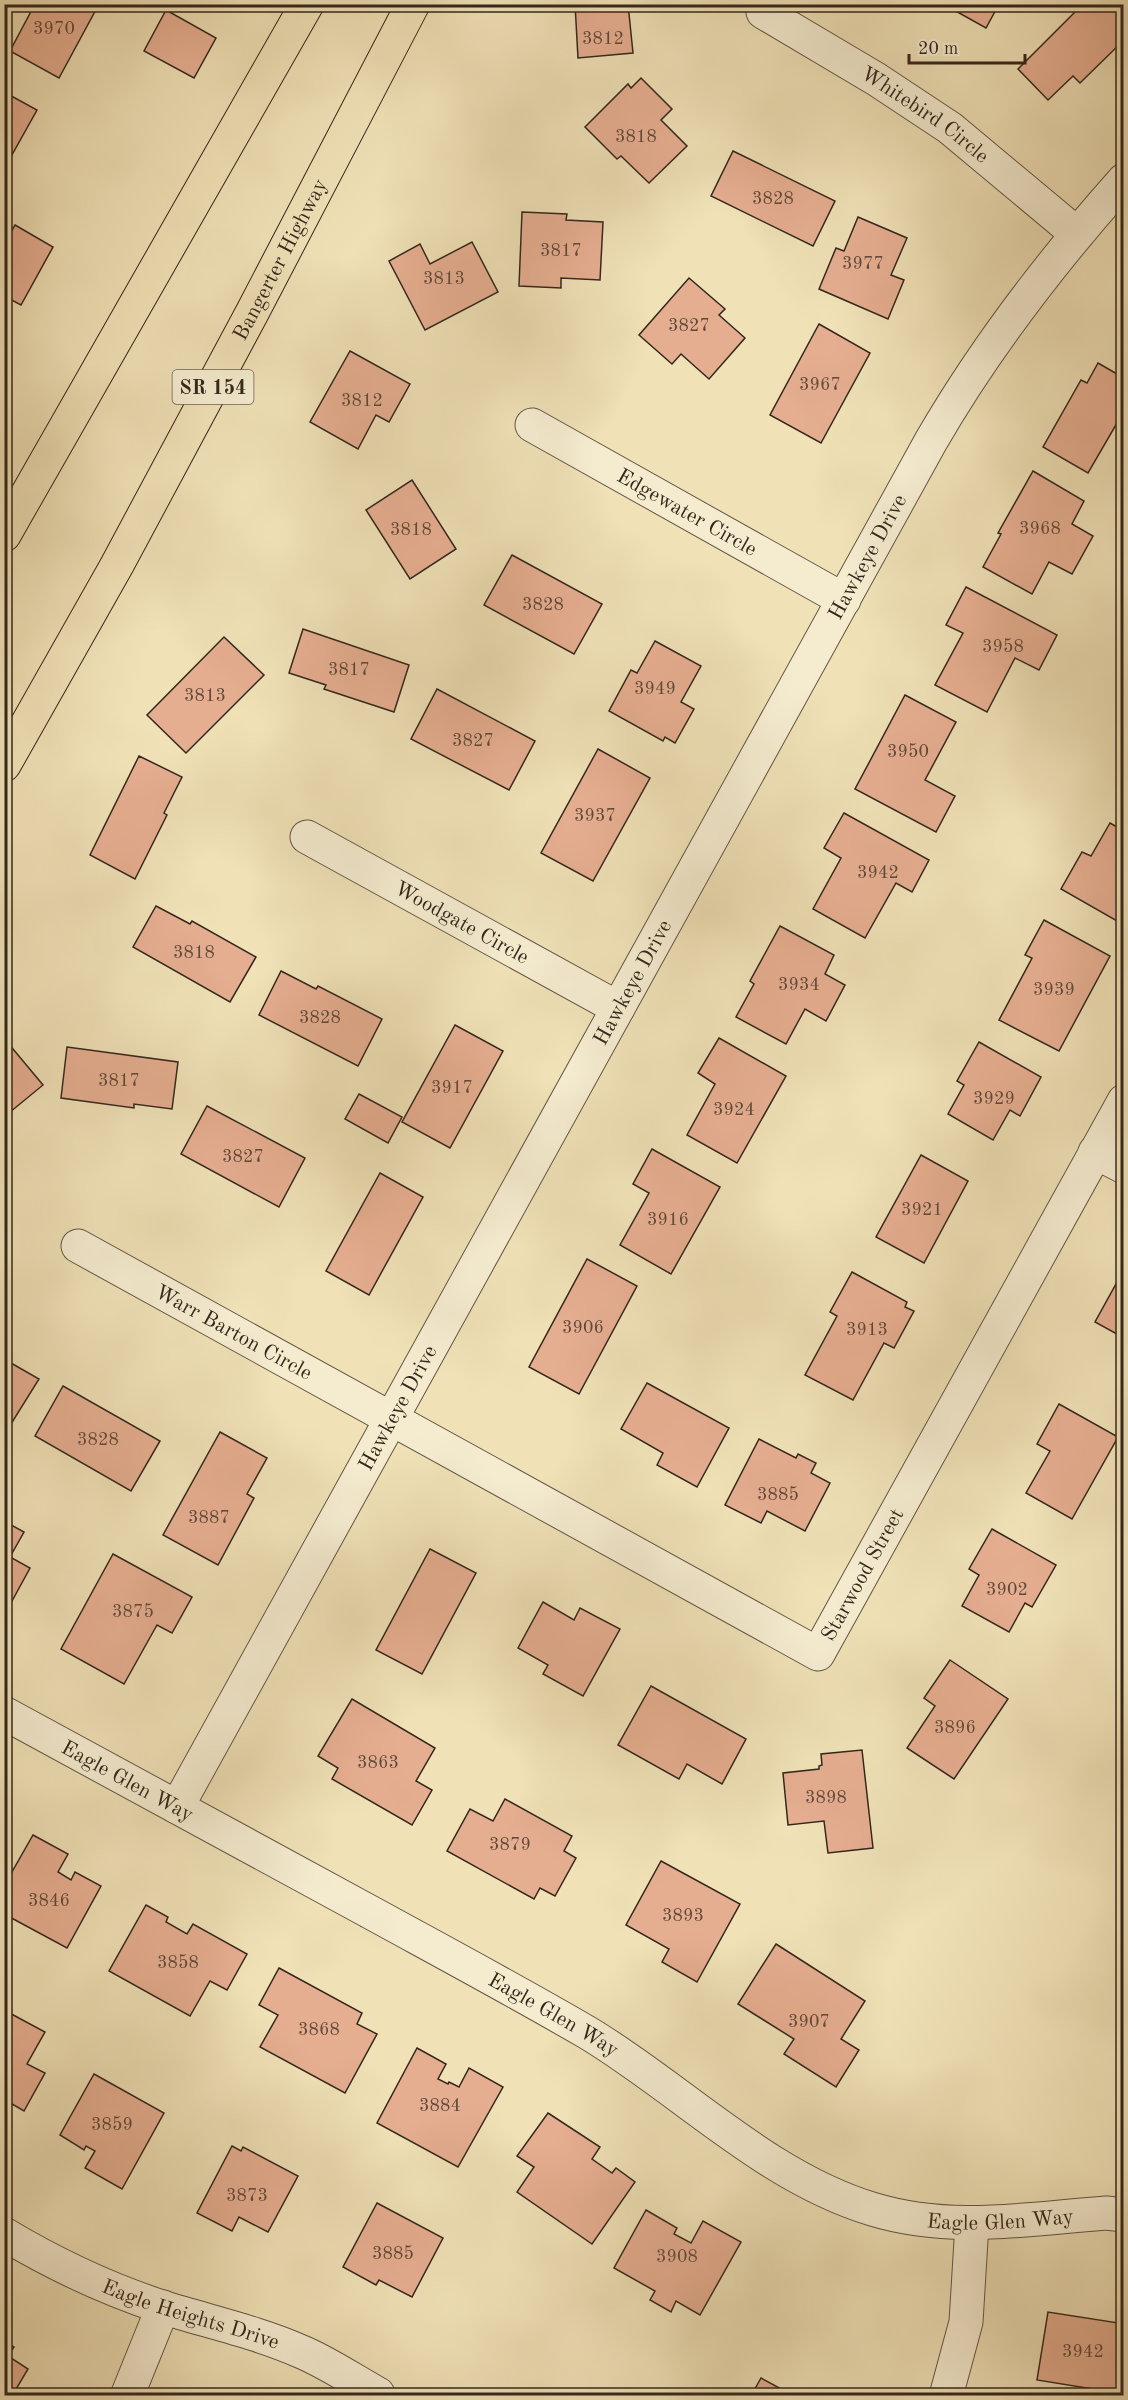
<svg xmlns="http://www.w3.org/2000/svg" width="1128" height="2400" font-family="'Old Standard TT',serif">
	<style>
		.building { fill: #e6ae91; stroke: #33271c; stroke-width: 1.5 }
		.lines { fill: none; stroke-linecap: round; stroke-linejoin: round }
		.minor-casing { stroke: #625643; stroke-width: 35 }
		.trunk-casing { stroke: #33271c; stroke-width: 35 }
		.minor { stroke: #f5ecd0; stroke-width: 33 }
		.trunk { stroke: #f0e1b7; stroke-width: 33 }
		.labels { text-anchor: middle; stroke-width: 4.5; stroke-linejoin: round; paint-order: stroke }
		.number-label { font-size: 18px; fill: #604939 }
		.shield { fill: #f5ecd0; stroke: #6d6252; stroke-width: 1.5 }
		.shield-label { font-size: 20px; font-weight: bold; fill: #33271c }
		.street-label { font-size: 21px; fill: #33271c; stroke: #f5ecd0 }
	</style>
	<rect width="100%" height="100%" fill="#f0e1b7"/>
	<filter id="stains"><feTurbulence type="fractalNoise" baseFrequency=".00333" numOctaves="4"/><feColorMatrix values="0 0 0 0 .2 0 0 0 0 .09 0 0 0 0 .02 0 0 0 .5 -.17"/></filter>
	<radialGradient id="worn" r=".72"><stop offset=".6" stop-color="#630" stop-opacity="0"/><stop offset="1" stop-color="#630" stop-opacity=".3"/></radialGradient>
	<!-- building -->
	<g class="building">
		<polygon points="35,4 99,4 59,78 10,51"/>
		<polygon points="575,4 628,4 633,53 578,58"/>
		<polygon points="943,4 999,4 986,28"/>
		<polygon points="1083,4 1122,4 1124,40 1080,83 1073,76 1048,100 1018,69"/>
		<polygon points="166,10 216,38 194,78 144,51"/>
		<polygon points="641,78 672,109 661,120 687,146 649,183 621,156 617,159 585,127 628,84 631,88"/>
		<polygon points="4,92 37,110 4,169"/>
		<polygon points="733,151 835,201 813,246 711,196"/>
		<polygon points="522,212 567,214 566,220 603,222 600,280 561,278 561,288 519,286"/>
		<polygon points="858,217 907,238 891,275 904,280 888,319 819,289 836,248 844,251"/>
		<polygon points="15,225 53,247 21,305 4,296 4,244"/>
		<polygon points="472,242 498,292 425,330 389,261 420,244 430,264"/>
		<polygon points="689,278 725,309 719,315 745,338 709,379 681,354 672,364 639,335"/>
		<polygon points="819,324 870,353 821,443 770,415"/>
		<polygon points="350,351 410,384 389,422 376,415 358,449 310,422"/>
		<polygon points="1098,363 1124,378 1124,411 1088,473 1043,447 1081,380 1087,383"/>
		<polygon points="1033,471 1084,501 1072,524 1093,536 1072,574 1049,562 1032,594 983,567 1001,534 998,533"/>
		<polygon points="412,480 456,549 410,579 366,510"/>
		<polygon points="512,555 602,604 574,654 484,605"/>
		<polygon points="966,587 1057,635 1039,670 1015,658 987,712 935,685 963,633 946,625"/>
		<polygon points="303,629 409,665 394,712 324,689 326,685 289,673"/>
		<polygon points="224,637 264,675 186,753 147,715"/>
		<polygon points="655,641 701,666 681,702 694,709 675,743 665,737 663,741 609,711 631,670 637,673"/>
		<polygon points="437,689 535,741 509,790 411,739"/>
		<polygon points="905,695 956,722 925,780 955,796 936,832 855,789"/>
		<polygon points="598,749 650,778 593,881 541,853"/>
		<polygon points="139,756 182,777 164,813 167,815 135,879 90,855"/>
		<polygon points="844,813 929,860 912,892 896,883 865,938 813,909 841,858 824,848"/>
		<polygon points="1110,823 1124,831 1124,925 1061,889 1082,852 1091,856"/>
		<polygon points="156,906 190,924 192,921 256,957 230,1002 133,947"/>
		<polygon points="1044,920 1110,956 1059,1051 999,1020 1032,958 1025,955"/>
		<polygon points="780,926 834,955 825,974 845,985 826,1021 805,1009 786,1044 736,1017 754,984 750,981"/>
		<polygon points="281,971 316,989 318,986 382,1019 358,1066 259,1015"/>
		<polygon points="455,1025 503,1051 450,1148 402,1122"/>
		<polygon points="719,1038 786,1076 737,1163 687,1135 715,1084 698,1073"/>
		<polygon points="979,1042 1041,1077 1020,1116 1010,1110 993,1140 948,1114 964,1085 957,1081"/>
		<polygon points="8,1043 43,1085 4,1117 4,1046"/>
		<polygon points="67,1047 178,1062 172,1109 134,1104 134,1108 61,1098"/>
		<polygon points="359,1094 402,1117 388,1143 345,1119"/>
		<polygon points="207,1106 305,1158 279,1207 181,1154"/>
		<polygon points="652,1149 720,1187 671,1274 620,1245 649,1193 633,1184"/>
		<polygon points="921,1155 968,1181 924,1263 876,1237"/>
		<polygon points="380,1173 423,1197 369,1295 326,1271"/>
		<polygon points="587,1259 637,1286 579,1394 529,1367"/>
		<polygon points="852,1272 907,1302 905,1307 914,1311 894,1348 884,1343 853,1400 805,1375 837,1316 830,1312"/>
		<polygon points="1121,1275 1124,1276 1124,1338 1095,1322"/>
		<polygon points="4,1359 39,1379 11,1424 4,1420"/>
		<polygon points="647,1383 729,1428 697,1487 657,1465 663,1453 621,1429"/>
		<polygon points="63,1386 160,1441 131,1491 35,1436"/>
		<polygon points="1059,1404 1118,1437 1072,1519 1026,1493 1050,1451 1037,1444"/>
		<polygon points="220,1432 267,1458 247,1494 254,1498 218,1565 163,1535"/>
		<polygon points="759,1439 796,1458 798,1454 816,1463 811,1473 830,1483 805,1531 767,1511 761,1523 725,1505"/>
		<polygon points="4,1521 24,1532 10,1557 30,1568 12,1601 4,1597"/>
		<polygon points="992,1529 1056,1565 1032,1607 1025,1603 1009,1632 962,1606 979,1575 969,1569"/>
		<polygon points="430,1549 476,1573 422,1674 376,1650"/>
		<polygon points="113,1554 192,1597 172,1633 157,1625 124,1684 61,1649"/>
		<polygon points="543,1602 574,1620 580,1608 620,1629 583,1696 543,1674 548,1665 518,1648"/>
		<polygon points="950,1660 1008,1699 954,1779 907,1748 935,1706 924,1698"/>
		<polygon points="651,1686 746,1739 722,1784 687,1764 679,1779 618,1745"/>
		<polygon points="352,1699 435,1748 416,1781 432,1790 412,1825 332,1779 338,1768 318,1756"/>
		<polygon points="862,1750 873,1848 828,1853 824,1821 788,1825 783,1773 819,1769 819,1766 822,1765 821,1754"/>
		<polygon points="505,1799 572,1836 564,1851 576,1858 555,1896 540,1888 534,1899 447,1851 470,1809 493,1821"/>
		<polygon points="33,1835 68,1854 58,1872 71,1880 75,1872 101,1886 67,1948 4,1914 4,1886"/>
		<polygon points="661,1861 740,1904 697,1982 662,1962 669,1949 626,1925"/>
		<polygon points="146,1905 168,1917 166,1922 187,1934 193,1924 247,1954 227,1990 210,1981 190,2016 109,1971"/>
		<polygon points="776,1944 865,2001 841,2039 859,2050 836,2087 784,2054 794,2039 738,2004"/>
		<polygon points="279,1968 362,2013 357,2024 377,2034 345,2093 260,2047 278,2015 259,2005"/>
		<polygon points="4,2010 45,2032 27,2064 45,2073 24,2111 7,2101 4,2105"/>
		<polygon points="417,2048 446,2064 438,2079 448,2084 449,2082 459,2087 469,2068 503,2087 458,2167 377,2123"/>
		<polygon points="94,2074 164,2113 122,2189 85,2168 95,2151 86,2146 84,2150 60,2135"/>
		<polygon points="548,2113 600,2147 592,2159 612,2173 616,2168 635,2182 592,2244 517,2192 534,2167 517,2156"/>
		<polygon points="232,2146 241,2151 243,2147 298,2176 268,2232 239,2217 232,2231 197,2213"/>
		<polygon points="377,2203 443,2238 412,2297 379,2280 376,2285 343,2267"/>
		<polygon points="646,2210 677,2228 674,2234 691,2243 703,2221 741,2242 700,2315 676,2301 671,2312 650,2300 655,2291 614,2268"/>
		<polygon points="1121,2302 1124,2302 1124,2394 1037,2380 1048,2312 1118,2323"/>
		<polygon points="4,2341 14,2347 8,2356 28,2369 12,2396 4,2396"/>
		<polygon points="761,2378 794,2396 751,2396"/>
	</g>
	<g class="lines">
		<defs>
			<g id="minor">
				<path id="s1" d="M 763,12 L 876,79 L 950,128 L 1077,234"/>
				<path id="s2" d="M 532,425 L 844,600"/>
				<path id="s3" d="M 307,837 L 618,1008"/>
				<polyline points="1095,1152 1124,1167"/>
				<path id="s4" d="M 78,1246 L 818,1654 L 1124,1101"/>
				<path id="s5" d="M 4,1713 C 126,1780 248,1846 370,1912 C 443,1952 516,1991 588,2033 C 681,2089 766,2177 872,2209 C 950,2233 1026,2219 1106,2213 L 1124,2215"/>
				<path id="s6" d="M 177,1807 L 931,441 C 986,346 1051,262 1124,180"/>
				<path id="s7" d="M 4,2234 C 54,2264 107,2289 162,2307 C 209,2322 257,2332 302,2352 C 328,2363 353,2380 378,2394"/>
				<polyline points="127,2396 163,2307"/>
				<polyline points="946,2396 966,2322 972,2224"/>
			</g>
			<g id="trunk">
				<polyline points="4,535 307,4"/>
				<path id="s8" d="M 4,765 L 117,565 L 253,311 L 413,4"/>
			</g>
		</defs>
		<!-- minor casing -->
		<use href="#minor" class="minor-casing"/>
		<!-- trunk casing -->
		<use href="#trunk" class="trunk-casing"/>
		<!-- minor -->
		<use href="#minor" class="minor"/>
		<!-- trunk -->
		<use href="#trunk" class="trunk"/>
	</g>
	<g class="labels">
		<!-- number labels -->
		<g class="number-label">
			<text x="54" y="34">3970</text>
			<text x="603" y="44">3812</text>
			<text x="636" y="142">3818</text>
			<text x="773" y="204">3828</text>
			<text x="561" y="256">3817</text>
			<text x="863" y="269">3977</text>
			<text x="444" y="284">3813</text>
			<text x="689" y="331">3827</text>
			<text x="820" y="390">3967</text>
			<text x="362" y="406">3812</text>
			<text x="1040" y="534">3968</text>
			<text x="411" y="535">3818</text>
			<text x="543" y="610">3828</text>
			<text x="1003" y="652">3958</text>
			<text x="349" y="675">3817</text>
			<text x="655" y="694">3949</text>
			<text x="205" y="701">3813</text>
			<text x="473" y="746">3827</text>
			<text x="908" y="757">3950</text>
			<text x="595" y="821">3937</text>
			<text x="878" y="878">3942</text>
			<text x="194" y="958">3818</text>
			<text x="799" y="990">3934</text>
			<text x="1054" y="995">3939</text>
			<text x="320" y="1023">3828</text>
			<text x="119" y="1086">3817</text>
			<text x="452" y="1093">3917</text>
			<text x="994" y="1104">3929</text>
			<text x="734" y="1115">3924</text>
			<text x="243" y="1162">3827</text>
			<text x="922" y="1215">3921</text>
			<text x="668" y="1225">3916</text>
			<text x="583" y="1333">3906</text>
			<text x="867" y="1335">3913</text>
			<text x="98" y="1445">3828</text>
			<text x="778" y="1500">3885</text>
			<text x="209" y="1523">3887</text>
			<text x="1007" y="1595">3902</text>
			<text x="133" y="1617">3875</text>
			<text x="955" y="1733">3896</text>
			<text x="378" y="1768">3863</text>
			<text x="826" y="1803">3898</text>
			<text x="510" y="1850">3879</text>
			<text x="49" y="1906">3846</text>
			<text x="683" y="1921">3893</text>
			<text x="178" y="1968">3858</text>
			<text x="809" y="2027">3907</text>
			<text x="319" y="2035">3868</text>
			<text x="440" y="2111">3884</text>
			<text x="112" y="2130">3859</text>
			<text x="247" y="2201">3873</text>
			<text x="393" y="2259">3885</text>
			<text x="677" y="2262">3908</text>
			<text x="1083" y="2357">3942</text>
		</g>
		<!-- shield labels -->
		<rect class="shield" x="172.5" y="370" width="81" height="34" rx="4.5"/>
		<g class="shield-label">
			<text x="213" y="394">SR 154</text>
		</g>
		<!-- street labels -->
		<g class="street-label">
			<text dy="7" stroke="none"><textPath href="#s1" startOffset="192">Whitebird Circle</textPath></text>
			<text dy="7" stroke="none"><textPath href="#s8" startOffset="576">Bangerter Highway</textPath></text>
			<text dy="7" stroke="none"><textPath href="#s2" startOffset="178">Edgewater Circle</textPath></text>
			<text dy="7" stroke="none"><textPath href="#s6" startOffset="1428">Hawkeye Drive</textPath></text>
			<text dy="7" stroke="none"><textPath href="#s3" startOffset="177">Woodgate Circle</textPath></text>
			<text dy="7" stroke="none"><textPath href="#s6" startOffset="942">Hawkeye Drive</textPath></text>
			<text dy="7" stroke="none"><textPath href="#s4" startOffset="178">Warr Barton Circle</textPath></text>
			<text dy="7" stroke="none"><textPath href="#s6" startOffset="456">Hawkeye Drive</textPath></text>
			<text dy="7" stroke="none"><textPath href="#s4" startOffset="936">Starwood Street</textPath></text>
			<text dy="7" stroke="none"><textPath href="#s5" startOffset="141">Eagle Glen Way</textPath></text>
			<text dy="7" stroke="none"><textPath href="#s5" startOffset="627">Eagle Glen Way</textPath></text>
			<text dy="7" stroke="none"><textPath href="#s5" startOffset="1131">Eagle Glen Way</textPath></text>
			<text dy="7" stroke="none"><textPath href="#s7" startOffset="204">Eagle Heights Drive</textPath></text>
		</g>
	</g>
	<!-- margin -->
	<rect width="1128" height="2400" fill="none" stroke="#f0e1b7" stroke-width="24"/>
	<rect x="6" y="6" width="1116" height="2388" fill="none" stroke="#33271c" stroke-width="3"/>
	<rect x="12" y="12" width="1104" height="2376" fill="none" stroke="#33271c" stroke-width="1.5"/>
	<!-- scale -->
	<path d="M909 54v9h116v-9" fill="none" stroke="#33271c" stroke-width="3"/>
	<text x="918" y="54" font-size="18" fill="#33271c" stroke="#f5ecd0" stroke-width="4.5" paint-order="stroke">20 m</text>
	<rect width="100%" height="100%" filter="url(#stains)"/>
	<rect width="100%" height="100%" fill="url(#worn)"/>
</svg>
